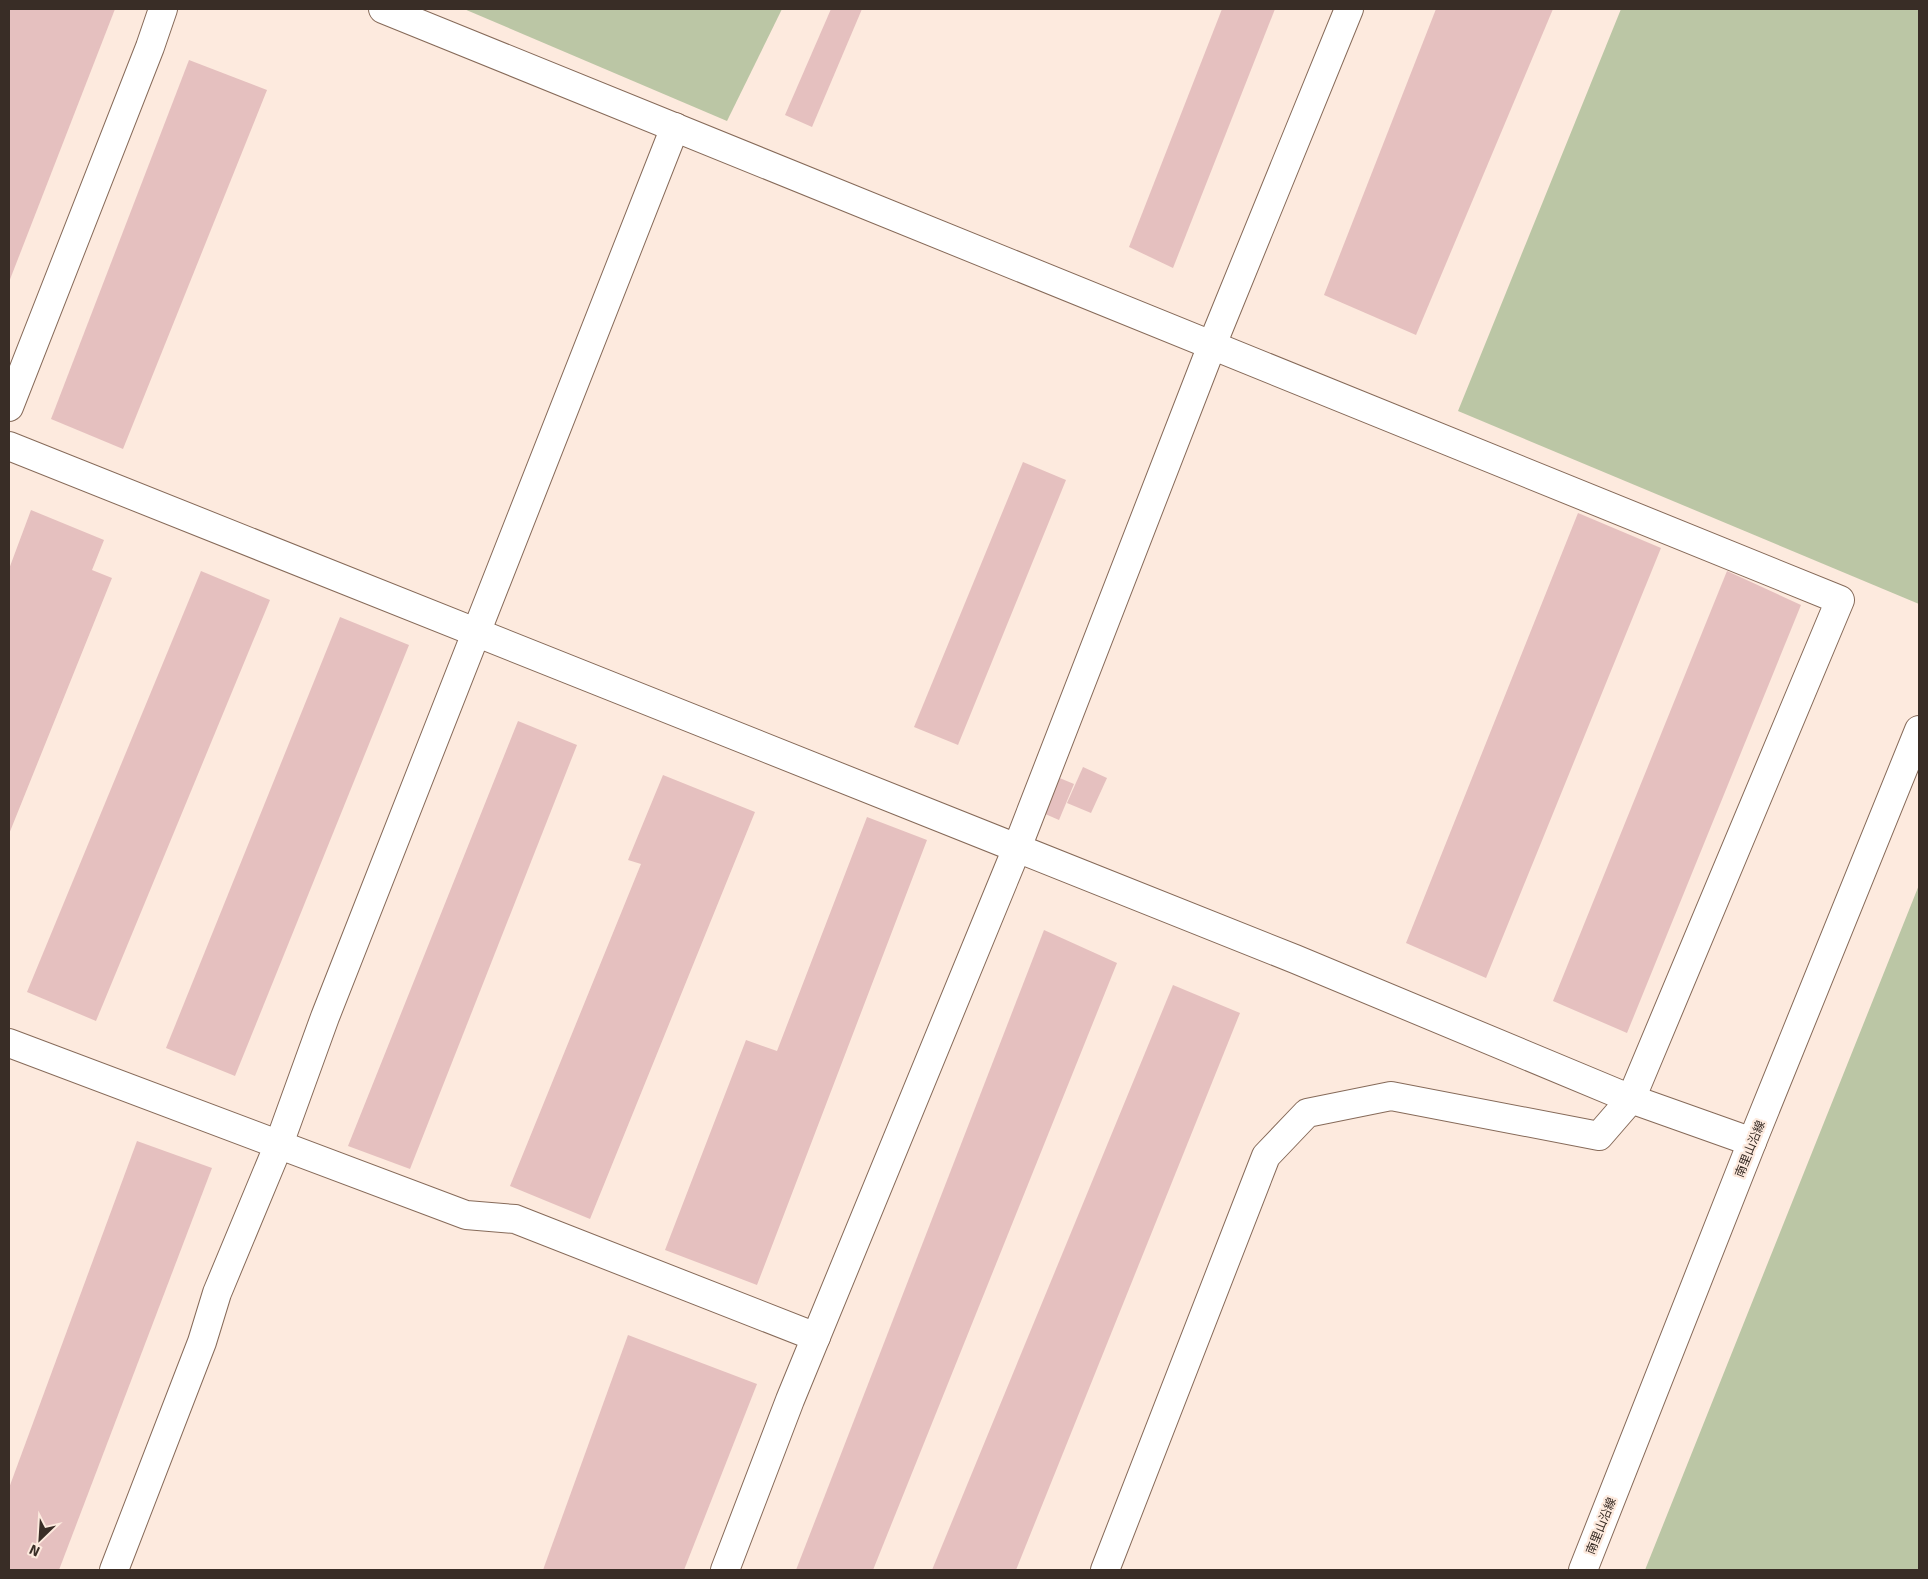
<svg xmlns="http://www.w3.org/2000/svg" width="1928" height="1579" font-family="Signika,'Noto Sans JP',sans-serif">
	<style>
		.green { fill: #bbc6a5 }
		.building { fill: #e5c0bf }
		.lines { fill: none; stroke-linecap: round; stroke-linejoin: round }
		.minor-casing { stroke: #866a59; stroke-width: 30 }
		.minor { stroke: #fff; stroke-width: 28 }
		.labels { text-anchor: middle; stroke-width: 4.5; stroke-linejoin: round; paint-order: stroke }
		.street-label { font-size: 12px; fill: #392d26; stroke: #fdeade }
	</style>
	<rect width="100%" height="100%" fill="#fdeade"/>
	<!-- green -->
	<g class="green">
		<polygon points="464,9 782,9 727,121"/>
		<polygon points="1621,9 1919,9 1919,604 1458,411"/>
		<polygon points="1919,885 1919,1570 1645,1570"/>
	</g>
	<!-- building -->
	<g class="building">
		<polygon points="9,9 115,9 9,282"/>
		<polygon points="831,9 862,9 812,127 785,115"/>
		<polygon points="1222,9 1275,9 1173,268 1129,247"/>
		<polygon points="1436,9 1553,9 1416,335 1324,295"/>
		<polygon points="189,60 267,90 123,449 51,419"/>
		<polygon points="1023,462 1066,480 958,745 914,727"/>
		<polygon points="31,510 104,540 92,570 112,578 9,834 9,569"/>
		<polygon points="1578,513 1661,548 1486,978 1406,943"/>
		<polygon points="201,571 270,600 96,1021 27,992"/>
		<polygon points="1727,571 1801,605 1627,1033 1553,1001"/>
		<polygon points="340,617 409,645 235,1076 166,1048"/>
		<polygon points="518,721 577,745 410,1169 348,1146"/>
		<polygon points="1083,767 1107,778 1091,813 1067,803"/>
		<polygon points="1050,774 1074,784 1059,820 1036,810"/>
		<polygon points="663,775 755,812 590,1219 510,1186 641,864 628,860"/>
		<polygon points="867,817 927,840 757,1285 665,1250 746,1040 777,1051"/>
		<polygon points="1044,930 1117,963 873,1570 796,1570"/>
		<polygon points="1173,985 1240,1013 1016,1570 932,1570"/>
		<polygon points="137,1141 212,1168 59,1570 9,1570 9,1488"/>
		<polygon points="628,1335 757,1384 684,1570 543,1570"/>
	</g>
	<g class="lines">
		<defs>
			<g id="minor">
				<polyline points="383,9 1840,600 1631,1099 1599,1136 1391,1096 1307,1113 1266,1156 1105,1570"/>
				<polyline points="9,407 150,47 163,9"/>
				<polyline points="9,446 1295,959 1631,1099 1752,1142"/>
				<polyline points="9,1043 466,1215 515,1219 816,1337"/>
				<polyline points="114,1570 202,1342 217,1293 279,1144 325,1017 675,127"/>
				<polyline points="725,1570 790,1400 1017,848 1216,335 1349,9"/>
				<polyline points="1583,1570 1752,1142 1919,730"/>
			</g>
		</defs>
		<!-- minor casing -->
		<use href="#minor" class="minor-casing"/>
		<!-- minor -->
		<use href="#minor" class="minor"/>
	</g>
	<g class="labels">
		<!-- street labels -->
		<g class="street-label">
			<text transform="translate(1750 1149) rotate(-68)" y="4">南里山沿線</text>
			<text transform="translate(1601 1526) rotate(-68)" y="4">南里山沿線</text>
		</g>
	</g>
	<!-- border -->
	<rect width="1928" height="1579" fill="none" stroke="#392d26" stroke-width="20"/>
	<!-- north arrow -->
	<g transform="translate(40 1539) rotate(205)" stroke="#fdeade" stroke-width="4" paint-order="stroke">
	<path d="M0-4L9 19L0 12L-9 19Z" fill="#392d26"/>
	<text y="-8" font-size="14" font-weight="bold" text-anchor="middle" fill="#392d26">N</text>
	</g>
</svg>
